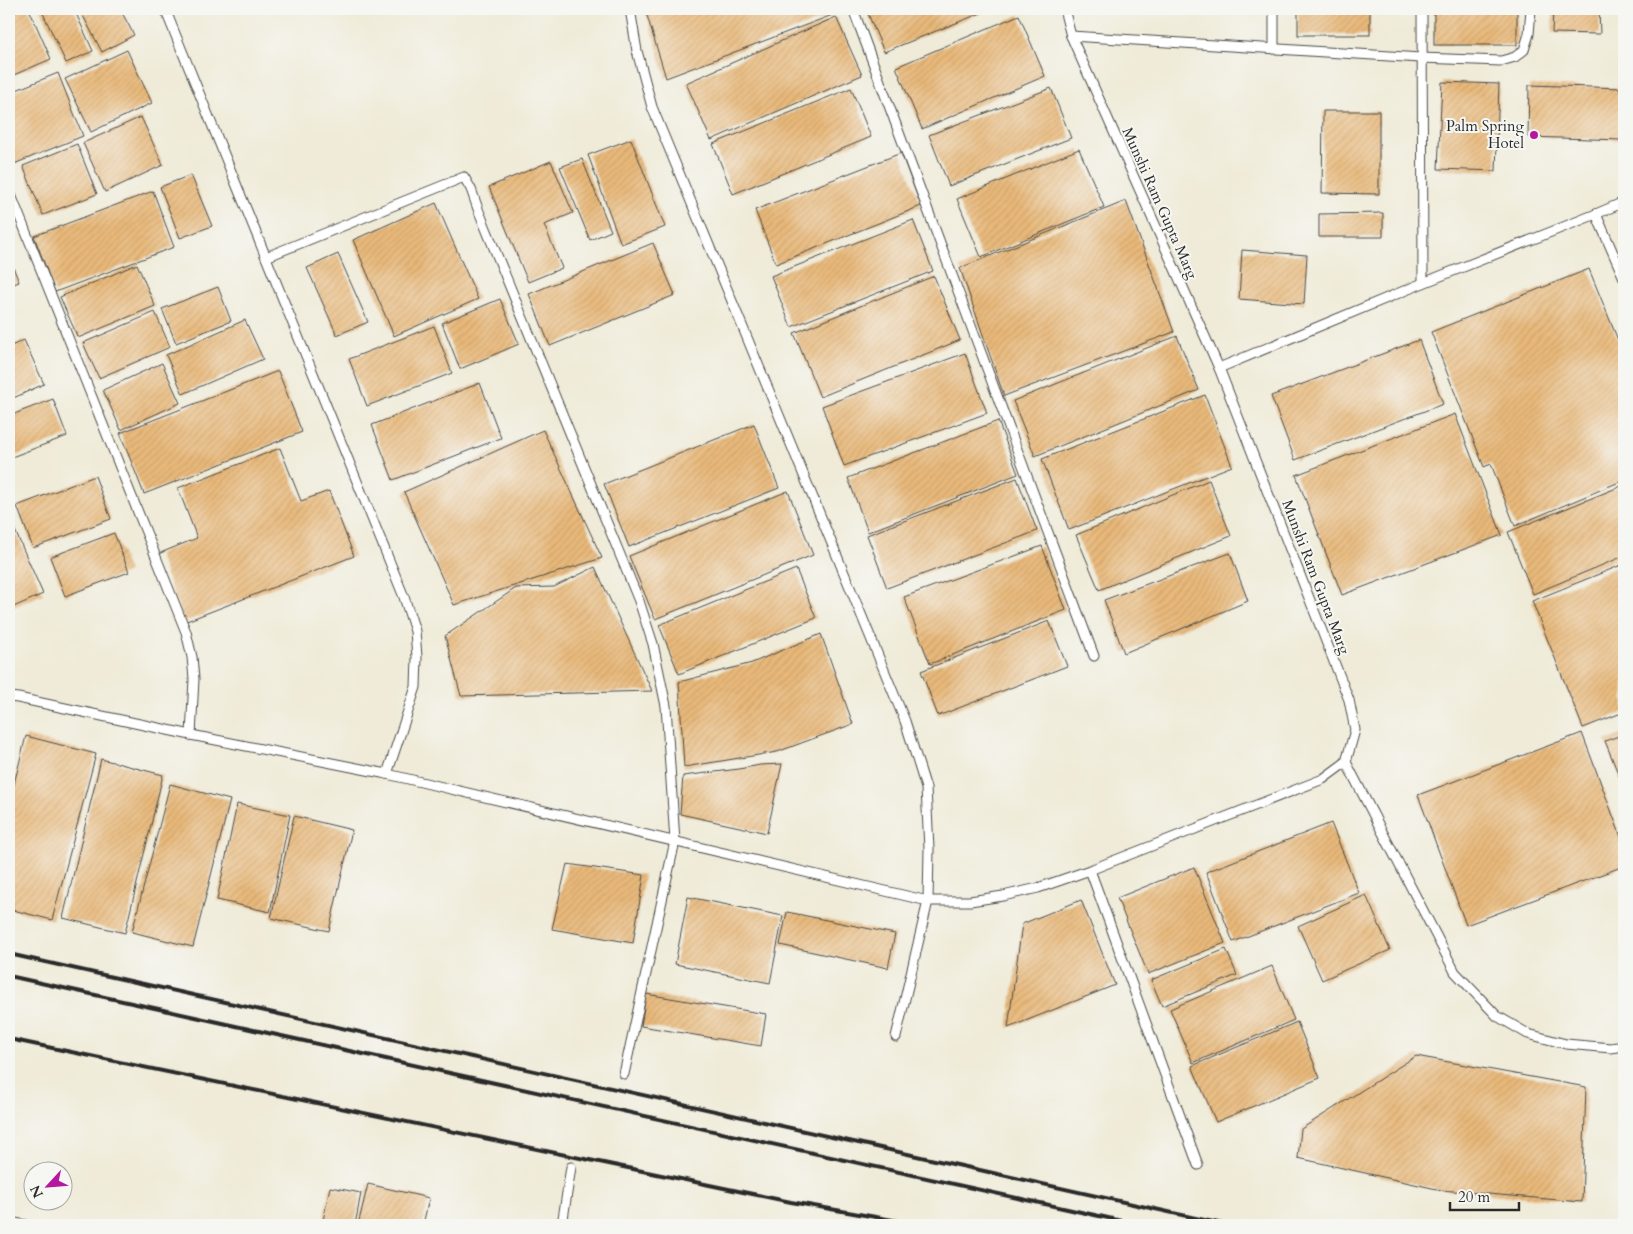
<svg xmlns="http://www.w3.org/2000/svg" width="1633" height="1234" font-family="Cardo,serif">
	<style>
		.building { fill: url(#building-hatch) }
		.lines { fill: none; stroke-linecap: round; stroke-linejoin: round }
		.service-casing { stroke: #484845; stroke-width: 11 }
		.service { stroke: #fff; stroke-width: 9 }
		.rail { stroke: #2b2b2b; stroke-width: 4 }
		.poi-dot { fill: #b5179e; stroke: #f6f6f2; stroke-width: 2 }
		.labels { text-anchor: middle; stroke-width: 4; stroke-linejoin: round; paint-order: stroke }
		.poi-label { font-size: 15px; fill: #2b2b2b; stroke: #f6f6f2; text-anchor: end }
		.street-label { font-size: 15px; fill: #2b2b2b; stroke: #f6f6f2 }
	</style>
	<defs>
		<pattern id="building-hatch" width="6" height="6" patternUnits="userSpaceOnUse" patternTransform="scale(1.25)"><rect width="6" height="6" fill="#e9b97a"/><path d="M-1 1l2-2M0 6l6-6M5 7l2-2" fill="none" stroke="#c89f6a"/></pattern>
	</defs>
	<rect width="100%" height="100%" fill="#f6f6f2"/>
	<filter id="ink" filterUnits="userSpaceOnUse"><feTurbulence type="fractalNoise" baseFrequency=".02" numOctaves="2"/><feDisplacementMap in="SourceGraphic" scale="10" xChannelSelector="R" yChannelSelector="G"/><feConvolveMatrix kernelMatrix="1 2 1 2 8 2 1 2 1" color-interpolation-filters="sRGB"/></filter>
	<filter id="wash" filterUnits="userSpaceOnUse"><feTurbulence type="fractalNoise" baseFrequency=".0096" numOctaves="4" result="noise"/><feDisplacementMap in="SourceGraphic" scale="20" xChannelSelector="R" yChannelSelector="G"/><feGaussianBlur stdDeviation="1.12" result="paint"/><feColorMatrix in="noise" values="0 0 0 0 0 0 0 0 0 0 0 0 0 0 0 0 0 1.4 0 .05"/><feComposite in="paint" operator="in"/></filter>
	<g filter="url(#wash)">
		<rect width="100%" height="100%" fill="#efebd8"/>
		<g id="blocks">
			<!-- building -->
			<g class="building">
				<polygon points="9,9 29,9 51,59 9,77"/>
				<polygon points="41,9 74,9 93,51 66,63"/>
				<polygon points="84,9 120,9 134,35 102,52 80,10"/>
				<polygon points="645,9 842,9 843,11 666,78"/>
				<polygon points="866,9 991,9 884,52"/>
				<rect x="1298" y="9" width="72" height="26"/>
				<rect x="1434" y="9" width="83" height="36"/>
				<polygon points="1553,9 1599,9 1600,34 1552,33"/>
				<polygon points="1019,15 1045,76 922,129 896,67"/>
				<polygon points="836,17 862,75 711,140 686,83"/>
				<polygon points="127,50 152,103 91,132 65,79"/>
				<polygon points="58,73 83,136 9,166 9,93"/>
				<polygon points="1442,82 1499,84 1496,171 1438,169"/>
				<polygon points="1529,85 1623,88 1622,140 1528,137"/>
				<polygon points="851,88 871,137 733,194 713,144"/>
				<polygon points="1051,88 1071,138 949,186 929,135"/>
				<polygon points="1323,111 1379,111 1379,194 1322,193"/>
				<polygon points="141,117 163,165 105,192 83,143"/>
				<polygon points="631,139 665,227 621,244 588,155"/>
				<polygon points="77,144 97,194 43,215 23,166"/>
				<polygon points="1079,149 1104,207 981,257 957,199"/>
				<polygon points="901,153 921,206 776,264 755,210"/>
				<polygon points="582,159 611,231 590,240 560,167"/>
				<polygon points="551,161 573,213 544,225 562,268 528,282 489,187"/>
				<polygon points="191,175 212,226 180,238 160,187"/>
				<polygon points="153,191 174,247 55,292 34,236"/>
				<polygon points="1126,201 1174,332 1004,396 960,268"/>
				<polygon points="436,203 478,299 394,336 353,240"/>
				<polygon points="1383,213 1383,237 1319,237 1319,214"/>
				<polygon points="913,220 933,271 791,327 771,276"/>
				<polygon points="653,243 675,295 550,346 529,294"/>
				<polygon points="1242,250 1307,255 1304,304 1239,299"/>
				<polygon points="338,254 368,322 337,335 307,268"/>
				<polygon points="9,257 19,282 9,286"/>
				<polygon points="137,264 155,306 78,338 60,297"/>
				<polygon points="1589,269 1618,340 1624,337 1624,480 1515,526 1491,464 1484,467 1431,332"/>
				<polygon points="934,276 960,340 820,397 794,333"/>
				<polygon points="218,287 231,321 176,343 162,309"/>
				<polygon points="500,299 519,344 460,369 442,323"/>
				<polygon points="155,312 170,347 99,378 83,343"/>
				<polygon points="245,320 263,359 183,394 166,355"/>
				<polygon points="434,326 452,373 367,406 349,359"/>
				<polygon points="1177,336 1199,390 1035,456 1013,401"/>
				<polygon points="24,340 44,384 9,400 9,347"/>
				<polygon points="1419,340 1443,404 1295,460 1271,396"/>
				<polygon points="965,353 987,413 844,466 822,406"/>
				<polygon points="162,363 180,403 121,430 103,390"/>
				<polygon points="278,371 302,432 144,494 120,433"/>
				<polygon points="480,383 501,438 393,480 372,425"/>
				<polygon points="1205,395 1232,466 1069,530 1042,459"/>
				<polygon points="53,399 67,436 9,458 9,416"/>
				<polygon points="1455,414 1502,535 1342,595 1296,475"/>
				<polygon points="998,421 1018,474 868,532 848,478"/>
				<polygon points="754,424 779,488 629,547 604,484"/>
				<polygon points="543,430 602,558 454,605 404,492"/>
				<polygon points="280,448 301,501 329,491 354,556 184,622 158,554 197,538 178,488"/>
				<polygon points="95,476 111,519 33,548 17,506"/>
				<polygon points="1017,478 1037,531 887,588 867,535"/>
				<polygon points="1209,480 1231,536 1099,590 1076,535"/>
				<polygon points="1624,485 1624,556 1533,594 1508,532"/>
				<polygon points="788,491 813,555 655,619 629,556"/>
				<polygon points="9,517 43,594 9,609"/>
				<polygon points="114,533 129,572 65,596 50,557"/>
				<polygon points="1042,546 1066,610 930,664 904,597"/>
				<polygon points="1230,553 1248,601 1124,653 1104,600"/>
				<polygon points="1624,564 1624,712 1583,728 1532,601"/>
				<polygon points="595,567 652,691 461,696 445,636 516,588 554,587"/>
				<polygon points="796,569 816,618 679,674 659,625"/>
				<polygon points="1049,621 1067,666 938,716 921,671"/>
				<polygon points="821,634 853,724 777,752 684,767 679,682 752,663"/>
				<polygon points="1582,733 1624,845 1624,866 1466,925 1418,795"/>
				<polygon points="1624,734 1624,788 1605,741"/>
				<polygon points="26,736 96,754 52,920 9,909 9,804"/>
				<polygon points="101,759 163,775 125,933 63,918"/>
				<polygon points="782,764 767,833 680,814 683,776 739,769 760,765"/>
				<polygon points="170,784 230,800 193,947 132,932"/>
				<polygon points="237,804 290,815 270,912 217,900"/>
				<polygon points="294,816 352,830 329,931 271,918"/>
				<polygon points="1331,823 1359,893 1233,942 1206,872"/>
				<polygon points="567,864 644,875 633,943 552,929"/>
				<polygon points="1194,867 1225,943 1148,974 1117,898"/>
				<polygon points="1366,895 1390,950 1322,980 1298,926"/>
				<polygon points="688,897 783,916 770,983 675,964"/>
				<polygon points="1081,900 1115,985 1008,1028 1022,924"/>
				<polygon points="787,912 895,934 888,968 780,945"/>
				<polygon points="1226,949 1237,975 1162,1006 1151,980"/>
				<polygon points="1272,966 1294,1020 1193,1063 1170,1009"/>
				<polygon points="646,994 766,1014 761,1046 641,1026"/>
				<polygon points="1297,1022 1320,1078 1216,1122 1192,1066"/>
				<polygon points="1416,1056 1586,1087 1582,1202 1441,1190 1298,1158 1301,1129"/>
				<polygon points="368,1184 429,1198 423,1225 358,1225"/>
				<polygon points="330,1187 361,1193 355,1225 322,1225"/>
			</g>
		</g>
	</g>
	<g filter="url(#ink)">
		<use href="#blocks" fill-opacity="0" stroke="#484845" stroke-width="1"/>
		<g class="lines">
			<defs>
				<g id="service">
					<polyline points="165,9 404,597 415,631 417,657 416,687 387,774"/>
					<polyline points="630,9 637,51 652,107 905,721 926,788 929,849 928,901 896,1037"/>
					<polyline points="853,9 1094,656"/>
					<polyline points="1064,9 1071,36 1219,368 1349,700 1355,730 1346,762 1455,972 1497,1016 1528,1034 1566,1044 1611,1048 1624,1046"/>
					<polyline points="1422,9 1423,283"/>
					<polyline points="1071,36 1421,58 1501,61 1515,57 1524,50 1529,34 1531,9"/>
					<polyline points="1274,49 1274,9"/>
					<polyline points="9,190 186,632 192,657 194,679 191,735"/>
					<polyline points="1624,202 1596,214 1624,278"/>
					<polyline points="266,257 464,177 471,189 478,209 639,601 653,644 666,706 675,841 624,1074"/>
					<polyline points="1219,368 1423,283 1596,214"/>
					<polyline points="9,697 18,698 191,735 387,774 928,901 970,901 1003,896 1038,888 1090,870 1323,779 1346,762"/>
					<polyline points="1090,870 1198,1165"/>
					<polyline points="9,1222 26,1225"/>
					<polyline points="562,1225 571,1167"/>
				</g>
			</defs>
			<!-- service casing -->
			<use href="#service" class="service-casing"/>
			<!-- service -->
			<use href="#service" class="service"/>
			<!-- rail -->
			<g class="rail">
				<polyline points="9,954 1227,1225"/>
				<polyline points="9,976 1140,1225"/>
				<polyline points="9,1039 791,1202 921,1225"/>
			</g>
		</g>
	</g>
	<!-- markers -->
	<circle class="poi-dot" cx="1534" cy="135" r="5"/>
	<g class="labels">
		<!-- poi labels -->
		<g class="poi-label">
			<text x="1524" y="131">Palm Spring<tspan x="1524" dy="17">Hotel</tspan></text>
		</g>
		<!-- street labels -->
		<g class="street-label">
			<text transform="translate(1160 203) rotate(66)" y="5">Munshi Ram Gupta Marg</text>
			<text transform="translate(1316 577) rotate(69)" y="5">Munshi Ram Gupta Marg</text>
		</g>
	</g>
	<!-- margin -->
	<rect width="1633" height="1234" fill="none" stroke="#f6f6f2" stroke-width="30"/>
	<!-- north arrow -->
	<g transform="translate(48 1186) rotate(244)"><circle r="24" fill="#f6f6f2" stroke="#a5a5a2"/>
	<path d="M0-4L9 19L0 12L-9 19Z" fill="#b5179e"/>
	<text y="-8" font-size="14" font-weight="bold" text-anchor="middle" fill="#2b2b2b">N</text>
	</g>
	<!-- scale -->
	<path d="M1450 1202v8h69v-8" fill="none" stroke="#2b2b2b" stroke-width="2.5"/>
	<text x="1458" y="1202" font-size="15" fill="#2b2b2b" stroke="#f6f6f2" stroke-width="4" paint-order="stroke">20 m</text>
</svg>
